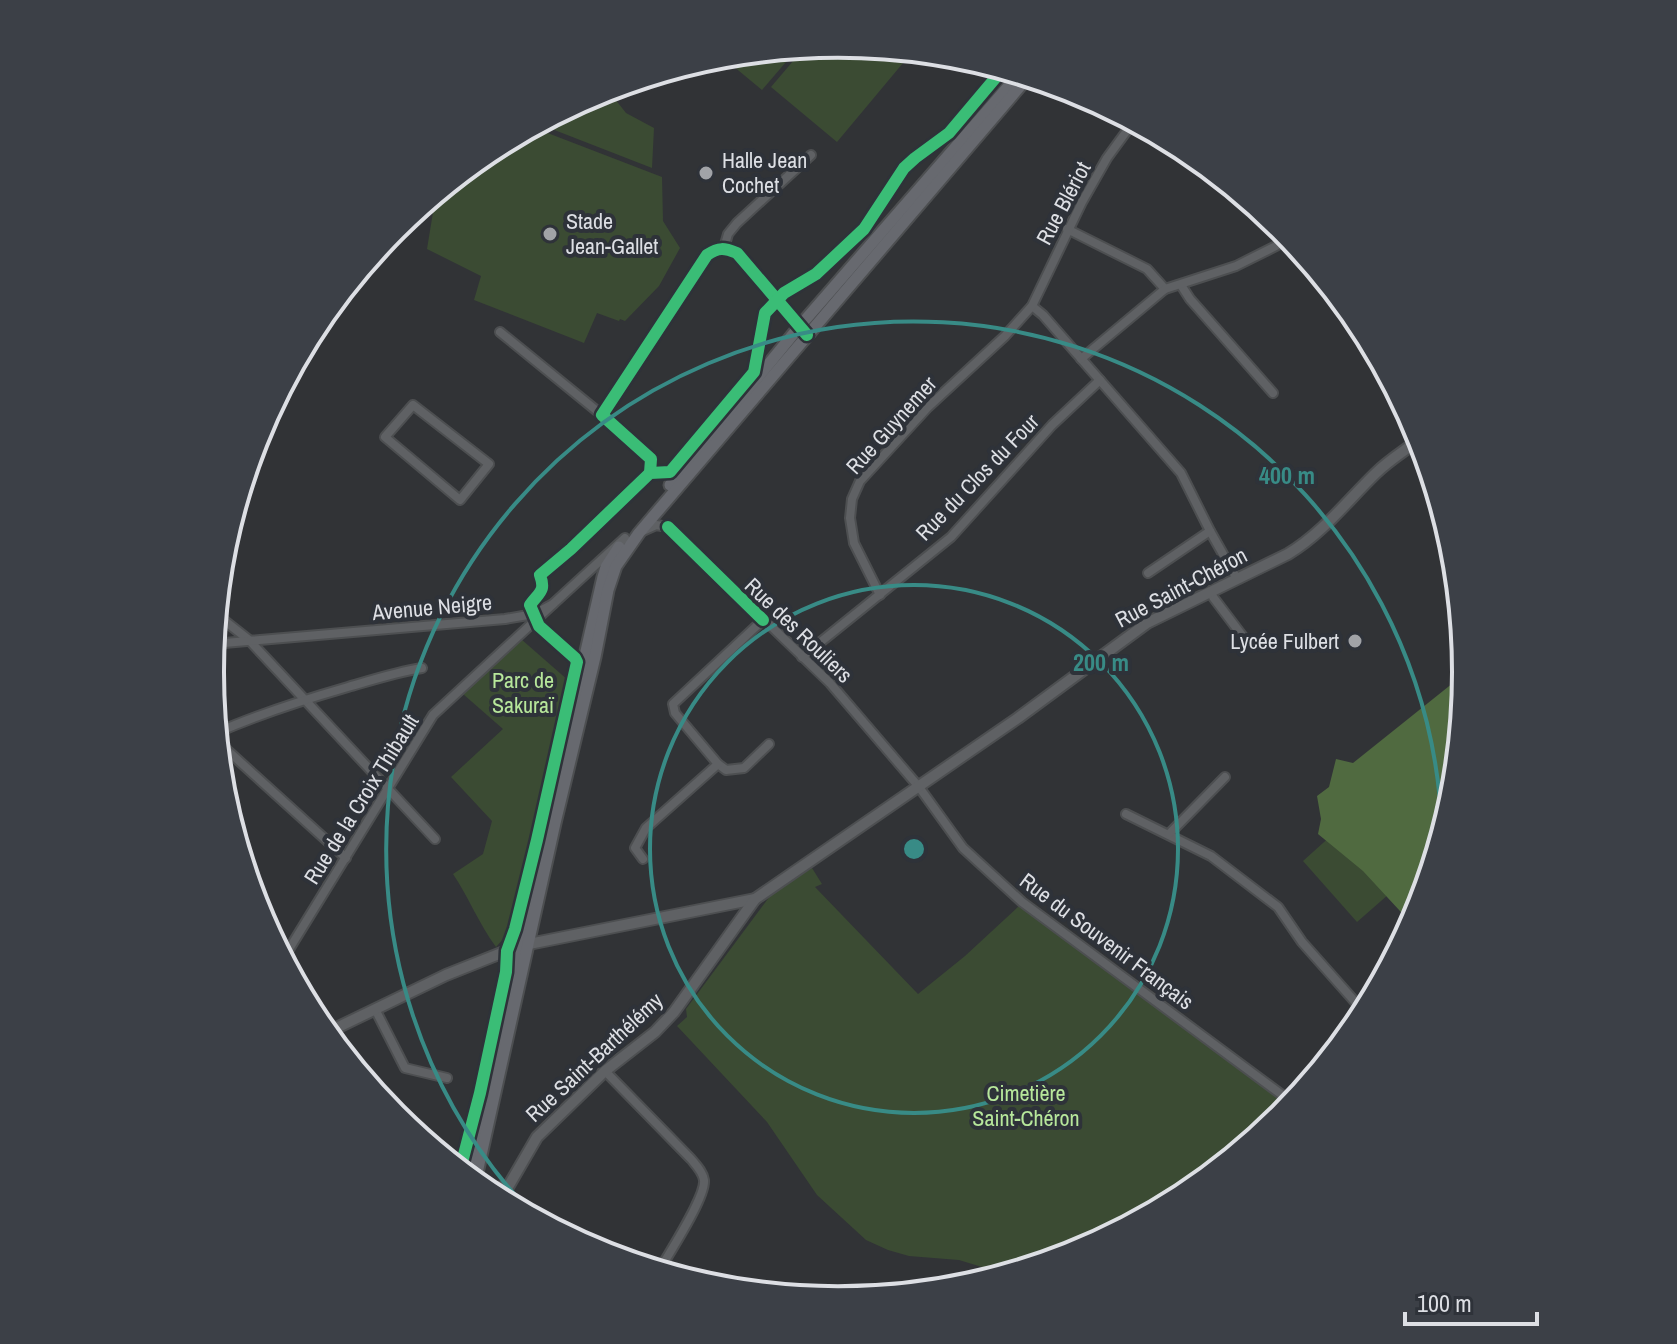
<svg xmlns="http://www.w3.org/2000/svg" width="1677" height="1344" font-family="'Archivo Narrow',sans-serif">
	<style>
		.green { fill: #3b4b33 }
		.forest { fill: #506a40 }
		.lines { fill: none; stroke-linecap: round; stroke-linejoin: round }
		.minor-casing { stroke: #4d4f51; stroke-width: 12 }
		.tertiary-casing { stroke: #4d4f51; stroke-width: 14 }
		.secondary-casing { stroke: #4d4f51; stroke-width: 15 }
		.minor { stroke: #5f6164; stroke-width: 8 }
		.tertiary { stroke: #5f6164; stroke-width: 10 }
		.secondary { stroke: #67696f; stroke-width: 11 }
		.cycleway-casing { stroke: #2e3239; stroke-width: 17 }
		.cycleway { stroke: #3abd76; stroke-width: 12 }
		.ring { fill: none; stroke: #388b86; stroke-width: 4 }
		.poi-dot { fill: #a1a3a7; stroke: #2e3239; stroke-width: 3 }
		.labels { text-anchor: middle; stroke-width: 8; stroke-linejoin: round; paint-order: stroke }
		.poi-label { font-size: 22px; fill: #dddfe4; stroke: #2e3239; text-anchor: start }
		.street-label { font-size: 22px; fill: #dddfe4; stroke: #2e3239 }
		.park-label { font-size: 22px; fill: #b7e79b; stroke: #2e3239 }
		.rim { fill: none; stroke: #dddfe4; stroke-width: 4 }
		.centre { fill: #388b86; stroke: #2e3239; stroke-width: 4 }
		.ring-label { font-size: 24px; text-anchor: middle; font-weight: bold; fill: #388b86; stroke: #2e3239; stroke-width: 8; stroke-linejoin: round; paint-order: stroke }
	</style>
	<rect width="100%" height="100%" fill="#313336"/>
	<!-- green -->
	<g class="green">
		<polygon points="839,44 913,51 837,142 771,87 805,47"/>
		<polygon points="798,48 762,90 721,56"/>
		<polygon points="604,90 611,94 626,113 654,128 652,168 539,124"/>
		<polygon points="532,127 662,177 663,221 680,248 659,286 625,321 620,319 619,321 597,313 584,343 474,300 481,276 427,249 436,194 490,150"/>
		<path d="M 521,639 L 569,681 L 513,928 L 496,947 C 479,924 469,898 453,874 L 483,854 L 492,821 L 451,777 L 503,729 L 463,694 Z"/>
		<polygon points="1333,834 1389,894 1357,922 1303,861"/>
		<polygon points="812,868 822,884 815,887 918,994 965,956 1019,906 1291,1106 1282,1116 1187,1194 1078,1252 1005,1274 959,1260 909,1256 888,1250 866,1240 817,1195 767,1122 677,1026 687,1017 686,1009 770,896"/>
	</g>
	<!-- forest -->
	<polygon class="forest" points="1458,679 1466,680 1454,795 1419,913 1412,924 1363,871 1318,834 1321,819 1317,796 1329,787 1336,759 1353,763"/>
	<g class="lines">
		<defs>
			<g id="minor">
				<polyline points="1145,127 1151,131"/>
				<polyline points="1067,229 1147,269 1165,289"/>
				<polyline points="724,248 728,234 737,223 811,155"/>
				<polyline points="1181,285 1190,299 1273,393"/>
				<polyline points="1032,306 1043,315 1181,473 1210,531 1237,579"/>
				<polyline points="500,332 602,415"/>
				<polyline points="1081,359 1165,289 1236,266 1276,246 1289,235"/>
				<polygon points="413,405 489,464 460,500 385,437"/>
				<path d="M 650,473 L 651,459 L 602,415 L 707,255 C 719,247 724,248 737,253 L 801,329"/>
				<polyline points="645,530 656,525 668,527 830,683 919,787 963,848 1022,902 1293,1103"/>
				<polyline points="1148,573 1210,531"/>
				<polyline points="1211,591 1213,597 1247,642"/>
				<polyline points="880,595 854,543 850,518 852,499 860,481 928,407 1005,336 1032,306 1082,202 1107,158 1134,121"/>
				<polyline points="216,614 249,640 435,839"/>
				<polyline points="213,644 505,619 534,614 553,604 625,538"/>
				<polyline points="802,657 951,537 1052,425 1100,380"/>
				<path d="M 216,733 C 259,714 303,700 348,687 C 372,680 397,672 422,668"/>
				<polyline points="217,741 346,858"/>
				<polyline points="718,764 726,770 744,768 769,744"/>
				<polyline points="1126,814 1211,856 1278,907 1302,942 1365,1013"/>
				<polyline points="1169,834 1225,777"/>
				<polyline points="643,859 635,848 646,828 718,764 675,713 673,704 763,620"/>
				<polyline points="283,959 433,715 553,604"/>
				<polyline points="375,1009 405,1068 447,1078"/>
				<path d="M 605,1071 L 691,1159 C 696,1165 703,1172 704,1180 C 706,1197 669,1253 659,1271"/>
			</g>
			<g id="tertiary">
				<polyline points="326,1033 446,975 519,946 755,899"/>
				<path d="M 483,1189 L 508,1187 L 537,1137 L 605,1071 L 655,1032 L 674,1012 L 755,899 L 1018,718 L 1147,623 L 1288,554 C 1323,533 1347,501 1376,473 C 1389,460 1406,450 1421,438"/>
			</g>
			<g id="secondary">
				<polyline points="670,485 799,327 1019,74"/>
				<polyline points="466,1175 603,577 606,567 619,547"/>
				<polyline points="475,1182 555,823 595,657 608,590 616,566 639,533 1028,77"/>
			</g>
		</defs>
		<!-- minor casing -->
		<use href="#minor" class="minor-casing"/>
		<!-- tertiary casing -->
		<use href="#tertiary" class="tertiary-casing"/>
		<!-- secondary casing -->
		<use href="#secondary" class="secondary-casing"/>
		<!-- minor -->
		<use href="#minor" class="minor"/>
		<!-- tertiary -->
		<use href="#tertiary" class="tertiary"/>
		<!-- secondary -->
		<use href="#secondary" class="secondary"/>
		<defs>
			<g id="cycleway">
				<path d="M 650,473 L 651,459 L 602,415 L 707,255 C 719,247 724,248 737,253 L 807,335"/>
				<polyline points="668,527 763,620"/>
				<path d="M 460,1170 L 480,1093 L 506,972 L 507,951 L 515,929 L 537,840 L 577,662 L 575,658 L 539,626 L 530,605 C 539,592 546,592 540,575 L 571,549 L 650,473 L 670,472 L 754,372 L 765,313 L 784,293 L 816,274 L 864,229 L 904,168 L 915,158 L 949,133 L 1003,69"/>
			</g>
		</defs>
		<!-- cycleway casing -->
		<use href="#cycleway" class="cycleway-casing"/>
		<!-- cycleway -->
		<use href="#cycleway" class="cycleway"/>
	</g>
	<!-- distance rings -->
	<g class="ring">
		<circle cx="914" cy="849" r="264"/>
		<path d="M537 1219A528 528 0 1 1 1442 835"/>
	</g>
	<!-- markers -->
	<g class="poi-dot">
		<circle cx="706" cy="173" r="8"/>
		<circle cx="550" cy="234" r="8"/>
		<circle cx="1355" cy="641" r="8"/>
	</g>
	<g class="labels">
		<!-- poi labels -->
		<g class="poi-label">
			<text x="722" y="168">Halle Jean<tspan x="722" dy="25">Cochet</tspan></text>
			<text x="566" y="229">Stade<tspan x="566" dy="25">Jean-Gallet</tspan></text>
			<text x="1339" y="649" text-anchor="end">Lycée Fulbert</text>
		</g>
		<!-- street labels -->
		<g class="street-label">
			<text transform="translate(1063 203) rotate(-62)" y="8">Rue Blériot</text>
			<text transform="translate(891 425) rotate(-48)" y="8">Rue Guynemer</text>
			<text transform="translate(977 477) rotate(-46)" y="8">Rue du Clos du Four</text>
			<text transform="translate(1181 587) rotate(-28)" y="8">Rue Saint-Chéron</text>
			<text transform="translate(432 607) rotate(-5)" y="8">Avenue Neigre</text>
			<text transform="translate(799 630) rotate(44)" y="8">Rue des Rouliers</text>
			<text transform="translate(361 799) rotate(-58)" y="8">Rue de la Croix Thibault</text>
			<text transform="translate(1107 941) rotate(37)" y="8">Rue du Souvenir Français</text>
			<text transform="translate(594 1057) rotate(-43)" y="8">Rue Saint-Barthélémy</text>
		</g>
		<!-- park labels -->
		<g class="park-label">
			<text x="523" y="688">Parc de<tspan x="523" dy="25">Sakuraï</tspan></text>
			<text x="1026" y="1101">Cimetière<tspan x="1026" dy="25">Saint-Chéron</tspan></text>
		</g>
	</g>
	<!-- crop -->
	<path d="M0 0H1677V1344H0ZM224 672a614 614 0 1 1 1228 0a614 614 0 1 1-1228 0Z" fill="#3c4047" fill-rule="evenodd"/>
	<path class="rim" d="M224 672a614 614 0 1 1 1228 0a614 614 0 1 1-1228 0Z"/>
	<circle cx="914" cy="849" r="12" class="centre"/>
	<g class="ring-label">
		<text x="1287" y="484">400 m</text>
		<text x="1101" y="671">200 m</text>
	</g>
	<!-- scale -->
	<path d="M1405 1312v12h132v-12" fill="none" stroke="#dddfe4" stroke-width="4"/>
	<text x="1417" y="1312" font-size="24" fill="#dddfe4" stroke="#2e3239" stroke-width="6" paint-order="stroke">100 m</text>
</svg>
